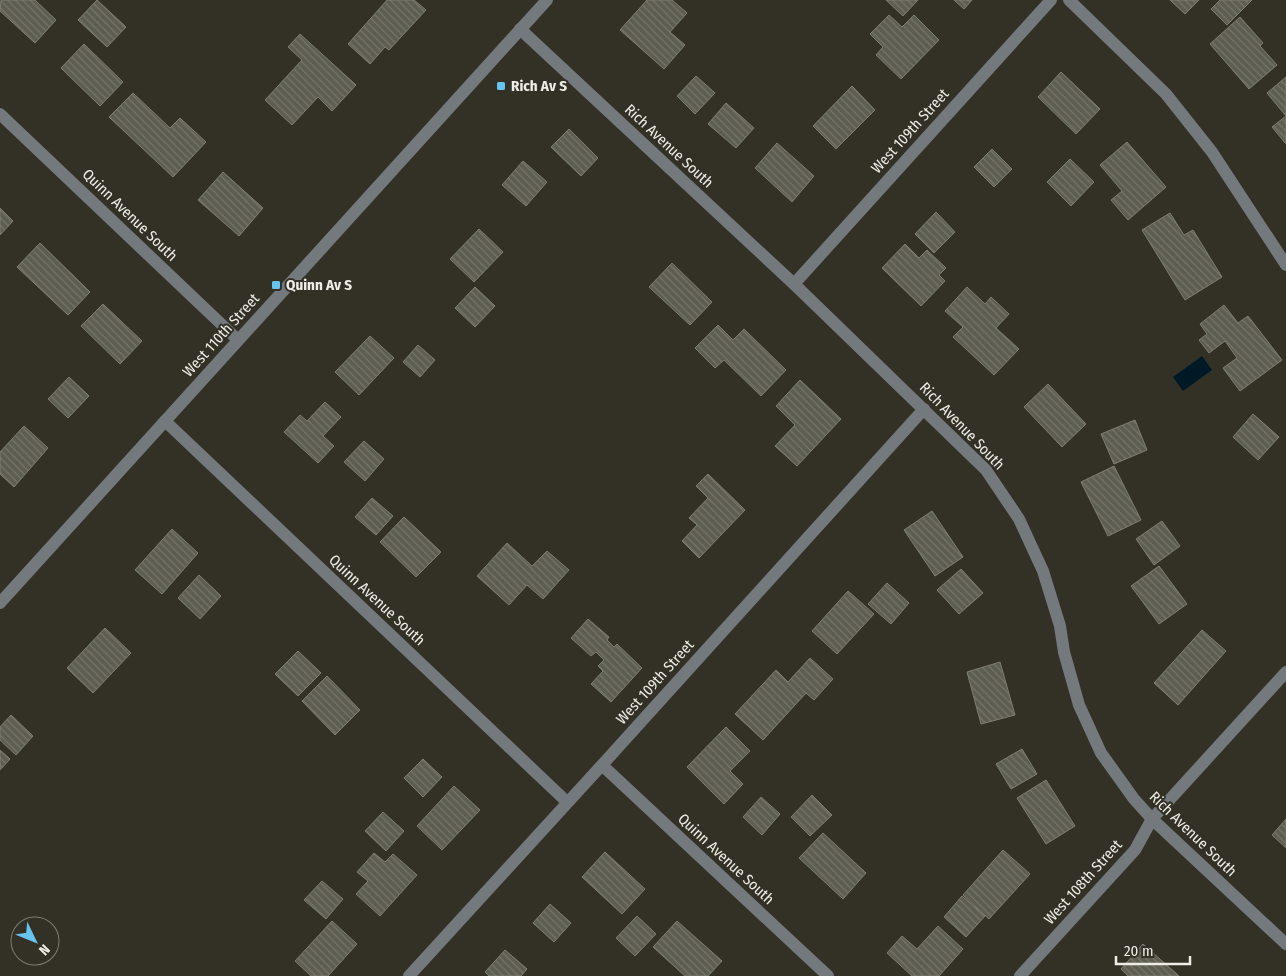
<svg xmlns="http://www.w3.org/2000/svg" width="1286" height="976" font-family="'Fira Sans Condensed',sans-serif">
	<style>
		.water { fill: #001926 }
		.building { fill: url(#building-back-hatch); stroke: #807e72 }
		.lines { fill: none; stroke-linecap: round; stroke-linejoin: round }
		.minor { stroke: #73797c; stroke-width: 12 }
		.poi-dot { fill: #66c4ef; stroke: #333126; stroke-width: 2 }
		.labels { text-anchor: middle; stroke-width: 4; stroke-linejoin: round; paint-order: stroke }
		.poi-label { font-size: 15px; font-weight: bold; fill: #eeede6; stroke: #333126; text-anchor: start }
		.street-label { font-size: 15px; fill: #eeede6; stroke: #333126 }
	</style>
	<defs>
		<pattern id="building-back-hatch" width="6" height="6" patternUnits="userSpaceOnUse" patternTransform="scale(1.25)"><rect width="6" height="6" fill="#5e5d51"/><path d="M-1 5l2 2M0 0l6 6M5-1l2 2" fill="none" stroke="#75756a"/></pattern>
	</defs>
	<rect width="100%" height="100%" fill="#333126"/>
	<!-- water -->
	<polygon class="water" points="1202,356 1212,370 1183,391 1173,377"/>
	<!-- building -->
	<g class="building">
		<polygon points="1,0 35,0 56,20 35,43 0,11"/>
		<polygon points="97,0 126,27 107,47 78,20"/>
		<polygon points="387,0 414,0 426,10 389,50 385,47 370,64 348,44"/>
		<polygon points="647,0 672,0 687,13 670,32 685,45 664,69 620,30"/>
		<polygon points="886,0 918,0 903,16"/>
		<polygon points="954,0 972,0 964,9"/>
		<polygon points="1170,0 1199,0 1185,14"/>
		<polygon points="1220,0 1252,0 1227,25 1211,9"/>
		<polygon points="889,15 902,27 914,15 939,40 901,79 876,55 883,47 870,34"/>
		<polygon points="1240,17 1263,43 1260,46 1277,65 1249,89 1210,44"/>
		<polygon points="300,34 356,85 332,111 318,97 292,125 265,100 302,60 288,47"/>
		<polygon points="84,44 123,82 100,106 61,68"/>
		<polygon points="1061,72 1100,109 1076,134 1038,97"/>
		<polygon points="696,76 715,93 695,114 677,96"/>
		<polygon points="1286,77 1286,144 1272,127 1286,116 1267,93"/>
		<polygon points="852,86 875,110 836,149 813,126"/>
		<polygon points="133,93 170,128 180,118 206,142 173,177 109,117"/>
		<polygon points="726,103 754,128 736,148 708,124"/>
		<polygon points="569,129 598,158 581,176 551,147"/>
		<polygon points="1127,142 1166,187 1128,220 1111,200 1122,191 1100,165"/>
		<polygon points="777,143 814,176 792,202 755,168"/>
		<polygon points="992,149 1012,169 994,187 974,167"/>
		<polygon points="1070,159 1094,182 1071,206 1047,182"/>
		<polygon points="523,161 547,182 526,206 502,185"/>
		<polygon points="223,172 263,208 239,236 198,200"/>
		<polygon points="0,208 13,221 0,235"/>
		<polygon points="936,212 955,232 934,253 915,234"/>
		<polygon points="1170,213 1184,235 1193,230 1222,277 1185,300 1142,230"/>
		<polygon points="479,229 503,252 474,282 450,259"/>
		<polygon points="40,243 90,292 68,315 17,267"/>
		<polygon points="905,244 919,258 927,250 946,268 939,275 945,281 921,306 882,268"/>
		<polygon points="672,263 712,302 690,325 649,287"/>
		<polygon points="475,287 495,306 475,327 455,308"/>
		<polygon points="967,287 985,304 991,297 1009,314 996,328 1019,349 994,375 953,337 963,327 945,311"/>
		<polygon points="103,304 142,341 120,364 81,326"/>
		<polygon points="1224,305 1238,323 1248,316 1282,360 1240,391 1223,368 1237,358 1225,341 1209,353 1199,340 1207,334 1200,324"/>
		<polygon points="718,325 733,340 744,329 786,370 761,396 724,360 715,368 695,348"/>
		<polygon points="370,336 394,358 359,395 335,372"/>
		<polygon points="418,345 435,360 420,377 403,362"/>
		<polygon points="69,377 89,396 68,418 48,399"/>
		<polygon points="800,380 841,419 797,466 775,446 795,425 776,406"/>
		<polygon points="1048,384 1086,424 1062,447 1024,407"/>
		<polygon points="325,402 341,417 323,436 334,446 318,463 284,432 300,415 307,421"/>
		<polygon points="1253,414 1279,437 1258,460 1233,437"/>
		<polygon points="1135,420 1147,450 1114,464 1101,434"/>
		<polygon points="24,426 48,448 14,487 0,474 0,452"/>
		<polygon points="364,441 384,459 365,481 344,462"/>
		<polygon points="1114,466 1141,520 1108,536 1081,482"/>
		<polygon points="708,474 745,510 699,558 682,541 697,525 689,518 708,498 696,486"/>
		<polygon points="372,498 393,516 376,535 355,517"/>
		<polygon points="932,511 963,557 935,576 904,530"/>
		<polygon points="404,517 441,552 416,577 380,542"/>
		<polygon points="1162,521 1180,546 1154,565 1136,539"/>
		<polygon points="172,529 198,553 162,594 135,570"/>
		<polygon points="507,543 532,566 547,551 569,570 543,599 527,585 509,605 477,576"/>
		<polygon points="1159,566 1187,604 1159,624 1131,586"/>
		<polygon points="961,569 983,593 959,614 937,590"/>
		<polygon points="199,575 221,596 200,619 178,598"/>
		<polygon points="887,583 909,603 891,624 868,604"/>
		<polygon points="848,591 874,614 837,654 812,631"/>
		<polygon points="588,619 609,637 607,640 614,647 617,644 642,668 611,702 591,684 603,671 598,666 604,660 596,652 591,656 571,638"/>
		<polygon points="105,628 131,653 93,693 67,668"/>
		<polygon points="1202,630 1226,651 1178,705 1154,683"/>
		<polygon points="298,651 321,673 298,696 275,674"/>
		<polygon points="810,658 833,679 814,700 806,693 763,740 735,714 776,670 788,682"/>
		<polygon points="1000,662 1015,715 981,724 967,672"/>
		<polygon points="327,676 360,710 335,735 302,701"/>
		<polygon points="11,715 33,736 16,755 0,740 0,727"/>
		<polygon points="726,727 750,751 730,771 743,784 724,804 687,767"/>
		<polygon points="1022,749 1037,774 1011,789 996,764"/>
		<polygon points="0,750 10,759 0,770"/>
		<polygon points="423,759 442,777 423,797 404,778"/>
		<polygon points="1046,780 1075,826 1046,844 1017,798"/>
		<polygon points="454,786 480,810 442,850 417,826"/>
		<polygon points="812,795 832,815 810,836 791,817"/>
		<polygon points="761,797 780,814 762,835 743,817"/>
		<polygon points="383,812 404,831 386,851 365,831"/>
		<polygon points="1286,819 1286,848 1272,835"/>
		<polygon points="823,833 866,873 843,899 799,858"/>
		<polygon points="1003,850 1030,874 989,919 963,895"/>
		<polygon points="605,852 645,889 622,914 582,877"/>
		<polygon points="374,853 385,862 393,854 417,875 380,916 356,894 368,881 357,872"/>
		<polygon points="322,881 343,899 326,919 304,900"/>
		<polygon points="962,896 985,916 966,937 944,917"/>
		<polygon points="550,904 571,923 554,942 533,923"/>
		<polygon points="637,916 656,934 635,956 616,938"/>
		<polygon points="332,921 357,944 328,976 311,976 295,961"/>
		<polygon points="677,921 722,961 708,976 685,976 653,947"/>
		<polygon points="938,926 963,949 939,976 912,976 887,953 902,936 917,949"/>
		<polygon points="1143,944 1179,976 1128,976 1121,969"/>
		<polygon points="505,950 527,969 521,976 489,976 485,972"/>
	</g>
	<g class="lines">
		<!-- minor -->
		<g class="minor">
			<polyline points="1069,0 1166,94 1212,152 1286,265"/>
			<polyline points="520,29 794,284 986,470 1019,519 1043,571 1060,626 1064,652 1079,705 1101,753 1134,799 1152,819 1286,944"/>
			<polyline points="0,114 238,340"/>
			<polyline points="794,284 1051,0"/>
			<polyline points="165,421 567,802"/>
			<polyline points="0,603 547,0"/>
			<polyline points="602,765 828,976"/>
			<polyline points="409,976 602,765 924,409"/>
			<polyline points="1020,976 1135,850 1152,819 1286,672"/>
		</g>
	</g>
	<!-- markers -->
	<g class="poi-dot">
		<rect x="496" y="81" width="10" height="10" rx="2.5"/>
		<rect x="271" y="280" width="10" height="10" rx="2.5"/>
	</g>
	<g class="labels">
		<!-- poi labels -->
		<g class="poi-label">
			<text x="511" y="91">Rich Av S</text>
			<text x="286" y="290">Quinn Av S</text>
		</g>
		<!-- street labels -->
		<g class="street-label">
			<text transform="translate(910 131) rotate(-48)" y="5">West 109th Street</text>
			<text transform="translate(669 146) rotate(43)" y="5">Rich Avenue South</text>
			<text transform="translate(130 215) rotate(44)" y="5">Quinn Avenue South</text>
			<text transform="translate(221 335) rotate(-48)" y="5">West 110th Street</text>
			<text transform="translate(962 426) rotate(46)" y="5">Rich Avenue South</text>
			<text transform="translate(377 600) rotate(43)" y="5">Quinn Avenue South</text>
			<text transform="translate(655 682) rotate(-48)" y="5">West 109th Street</text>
			<text transform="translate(1193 834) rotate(44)" y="5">Rich Avenue South</text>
			<text transform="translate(726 859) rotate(43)" y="5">Quinn Avenue South</text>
			<text transform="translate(1083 882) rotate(-48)" y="5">West 108th Street</text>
		</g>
	</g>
	<!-- north arrow -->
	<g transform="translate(35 941) rotate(133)"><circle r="24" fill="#333126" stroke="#7e7c73"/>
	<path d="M0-4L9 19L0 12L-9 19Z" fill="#66c4ef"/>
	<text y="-8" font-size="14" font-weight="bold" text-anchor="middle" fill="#eeede6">N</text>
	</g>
	<!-- scale -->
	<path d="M1116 956v8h74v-8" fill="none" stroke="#eeede6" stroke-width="2.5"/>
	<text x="1124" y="956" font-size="15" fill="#eeede6" stroke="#333126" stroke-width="4" paint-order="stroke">20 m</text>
</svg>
